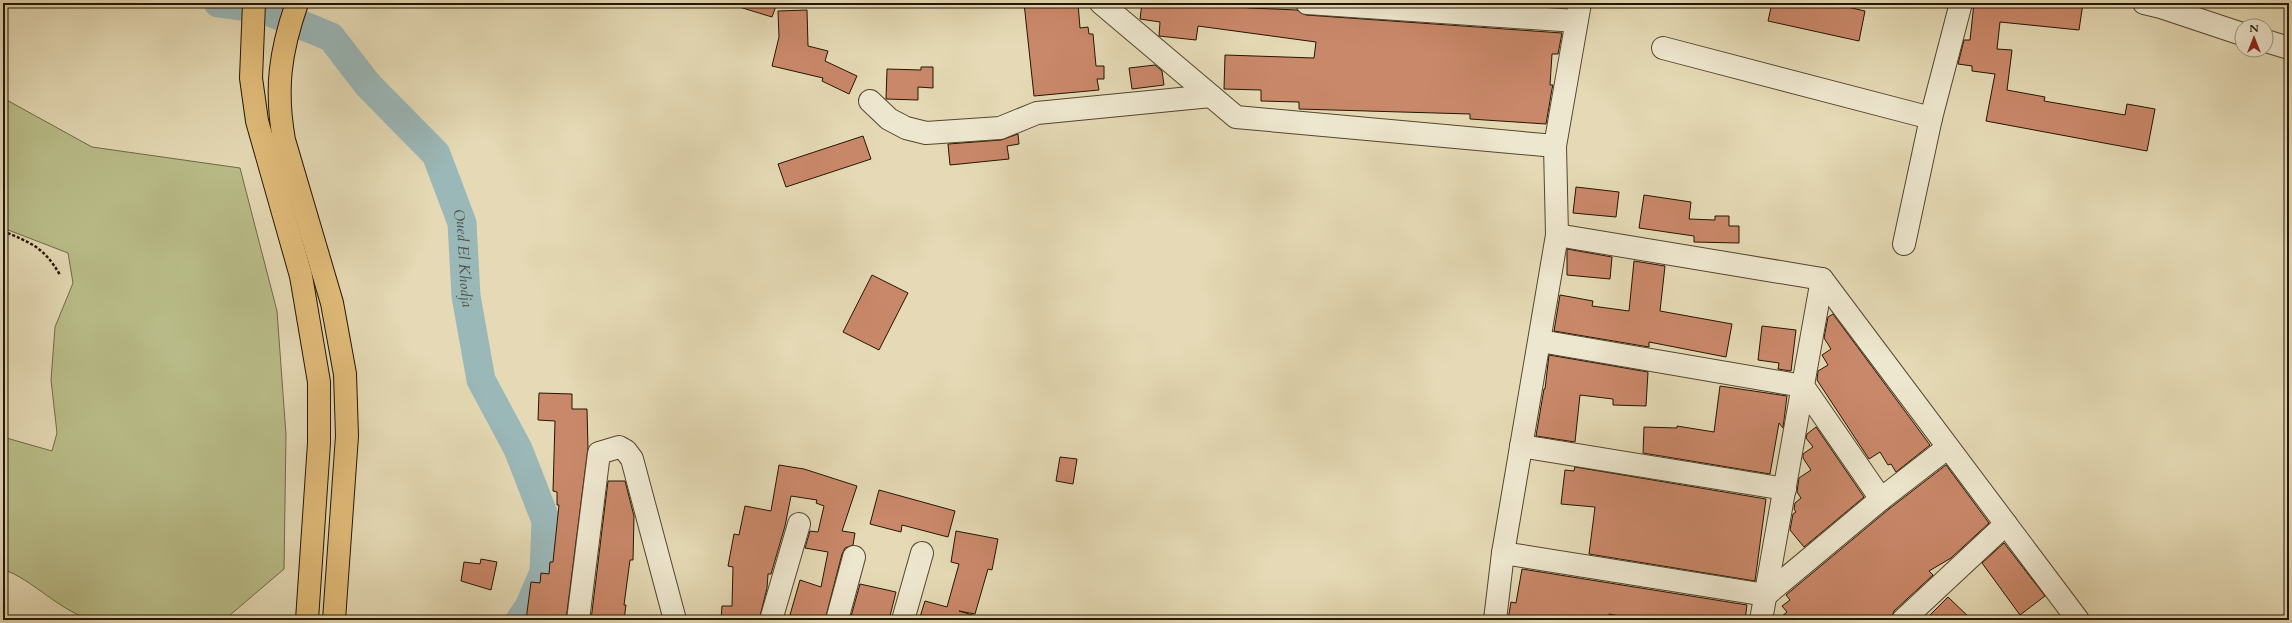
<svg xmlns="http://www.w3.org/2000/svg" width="2292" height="623" font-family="Cardo,serif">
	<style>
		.green { fill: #babe8a; stroke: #6f6a45 }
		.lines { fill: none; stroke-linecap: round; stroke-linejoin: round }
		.river { stroke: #9bb8b9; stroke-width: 29 }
		.building { fill: #ca886a; stroke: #241500 }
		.minor-casing { stroke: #54462d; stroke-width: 24 }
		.highway-casing { stroke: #241500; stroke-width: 24 }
		.path { stroke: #241500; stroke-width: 2.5; stroke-dasharray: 3 2; stroke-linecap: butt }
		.minor { stroke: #eee7cf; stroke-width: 22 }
		.highway { stroke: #e2bd7a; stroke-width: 22 }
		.labels { text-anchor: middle; stroke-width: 4; stroke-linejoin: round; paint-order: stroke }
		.water-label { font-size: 15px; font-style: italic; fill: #4e4e41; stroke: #eee7cf }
	</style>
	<rect width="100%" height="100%" fill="#e5dab5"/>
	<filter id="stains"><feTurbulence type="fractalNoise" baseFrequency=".005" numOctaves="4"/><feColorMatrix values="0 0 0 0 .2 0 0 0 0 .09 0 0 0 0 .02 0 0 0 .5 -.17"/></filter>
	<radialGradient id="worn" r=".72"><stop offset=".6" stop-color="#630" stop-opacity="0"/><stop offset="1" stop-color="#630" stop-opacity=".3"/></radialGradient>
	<!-- green -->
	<path class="green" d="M 3,98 L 92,147 L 240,168 L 277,311 L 286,435 L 284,569 L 230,615 L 230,620 L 92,620 C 59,611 35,581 3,569 L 3,437 L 52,451 L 57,433 L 51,380 L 55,327 L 73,283 L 68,253 L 3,228 Z"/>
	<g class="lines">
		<!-- river -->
		<path class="river" id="s1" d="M 218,3 L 263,9 L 331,37 L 368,85 L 436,154 L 462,223 L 466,296 L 481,380 L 518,449 L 546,521 L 544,572 L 529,607 L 520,620"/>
	</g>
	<!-- building -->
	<g class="building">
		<polygon points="737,3 777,3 772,17 736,6"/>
		<polygon points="1024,3 1078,3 1080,28 1088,27 1089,34 1093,34 1096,66 1104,66 1104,79 1097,79 1099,90 1034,96"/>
		<polygon points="1142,3 1183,3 1205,6 1206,3 1213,3 1250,8 1297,10 1306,15 1562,33 1558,54 1552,54 1550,85 1553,85 1552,89 1546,124 1470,119 1470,114 1299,109 1299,102 1261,101 1261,90 1224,89 1225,55 1314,58 1316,42 1198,26 1196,40 1159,36 1160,22 1140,19"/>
		<polygon points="1494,3 1548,3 1548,7"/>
		<polygon points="1772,3 1830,3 1865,11 1859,41 1768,21"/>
		<polygon points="1974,3 2083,3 2079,30 2000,22 1997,49 2012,50 2007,90 2045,97 2044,101 2125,115 2127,104 2155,109 2147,151 1986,121 1995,74 1972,71 1972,66 1958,64 1964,40 1970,40"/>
		<polygon points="807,10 808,46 828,51 825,61 857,76 849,94 822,81 823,78 772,66 779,37 778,11"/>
		<polygon points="1155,65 1162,71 1164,85 1132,89 1129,68"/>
		<polygon points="921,67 933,67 933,88 918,87 918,100 886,99 887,69 921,70"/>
		<polygon points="1018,134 1019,144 1007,146 1009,159 950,165 948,144 1001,140"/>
		<polygon points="863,136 871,159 786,187 778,164"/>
		<polygon points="1576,187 1619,192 1616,217 1573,213"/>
		<polygon points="1644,195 1691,202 1689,219 1715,220 1715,216 1729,216 1729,226 1739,226 1739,243 1694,242 1694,236 1639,228"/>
		<polygon points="1567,249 1612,257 1610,279 1567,275"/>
		<polygon points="1634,261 1665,266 1660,311 1732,324 1726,357 1649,342 1649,347 1554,331 1560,295 1593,301 1592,306 1629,311"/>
		<polygon points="872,275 908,293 879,350 843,332"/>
		<polygon points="1833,314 1930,445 1896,472 1891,464 1888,465 1880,452 1869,459 1817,380 1818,371 1828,365 1822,355 1831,349 1824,338 1828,317"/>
		<polygon points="1762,326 1796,330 1791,371 1778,369 1779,363 1758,360"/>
		<polygon points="1549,355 1648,372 1646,406 1613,405 1613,399 1580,395 1575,442 1536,436 1544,389 1545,389"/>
		<polygon points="1720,386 1787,396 1783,428 1779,423 1770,474 1643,453 1644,427 1677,428 1677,426 1714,432"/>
		<polygon points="539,393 572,394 572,409 587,409 588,448 566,620 526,620 531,582 540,583 541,573 549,574 550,562 553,562 559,505 557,505 557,492 553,491 555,421 538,420"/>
		<polygon points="1816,427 1864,497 1804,547 1790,530 1793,514 1796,512 1794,509 1795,503 1801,498 1797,492 1799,478 1811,470 1803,458 1803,454 1813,447 1806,438 1807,434"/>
		<polygon points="1060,457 1077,459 1073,484 1056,481"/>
		<polygon points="779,465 804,469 857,486 842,531 855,533 853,545 845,548 842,554 825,620 807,620 790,615 800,580 821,587 828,552 805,548 810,531 818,532 824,506 816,503 817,500 791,496 785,526 771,574 768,574 767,588 759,620 721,620 722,606 732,606 733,567 728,566 734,534 739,535 745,506 771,511"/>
		<polygon points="1946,465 1989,523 1951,558 1929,571 1933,575 1894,611 1891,620 1777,620 1787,612 1782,606 1790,600 1786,595 1889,509"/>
		<polygon points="1575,467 1766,499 1755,581 1589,554 1595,507 1561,504 1565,470 1574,471"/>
		<polygon points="608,481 625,481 634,516 633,560 630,560 624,605 626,605 624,620 591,620"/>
		<polygon points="879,490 955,511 948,537 902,525 901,532 870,524"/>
		<polygon points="956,531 998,539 992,570 988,569 975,614 959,611 979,617 978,620 919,620 925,601 947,607 959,564 951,562"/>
		<polygon points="2004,543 2045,596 2020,615 1982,563"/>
		<polygon points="481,559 497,562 491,590 461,581 464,562 480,564"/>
		<polygon points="1522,569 1747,605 1745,620 1639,620 1609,614 1608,620 1508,620 1511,602 1516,603"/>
		<polygon points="860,584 896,592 889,620 850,620"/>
		<polygon points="1948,597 1972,620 1925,620"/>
	</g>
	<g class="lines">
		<defs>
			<g id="minor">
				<polyline points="1101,3 1236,117 1555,146"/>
				<polyline points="1307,3 1576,21"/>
				<polyline points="2144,3 2161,7 2242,34"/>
				<polyline points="2266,41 2289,48"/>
				<polyline points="1663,48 1931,118"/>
				<polyline points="870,101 889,119 906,128 926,133 1000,128 1037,113 1211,96"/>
				<polyline points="1557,235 1822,279 2078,620"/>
				<polyline points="1904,244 1931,118 1961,3"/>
				<polyline points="1540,341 1803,386 1881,499"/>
				<polyline points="1521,446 1785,489"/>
				<polyline points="1503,553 1766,595 1881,499 1947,448"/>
				<polyline points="578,620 599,453 619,447 626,451 632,459 675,620"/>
				<polyline points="771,620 799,524"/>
				<polyline points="837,620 854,557"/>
				<polyline points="903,620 922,553"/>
				<polyline points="1495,620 1503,553 1557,235 1555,146 1580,3"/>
				<polyline points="1761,620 1822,279"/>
				<polyline points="1903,620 2006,524"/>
			</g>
			<g id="highway">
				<polyline points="254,3 251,78 257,121 301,276 319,382 319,443 307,620"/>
				<path d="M 297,3 C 280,52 275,89 284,140 L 332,303 L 345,374 L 347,436 L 334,620"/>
			</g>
		</defs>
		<!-- minor casing -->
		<use href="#minor" class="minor-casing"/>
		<!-- highway casing -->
		<use href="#highway" class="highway-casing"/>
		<!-- path -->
		<path class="path" d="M 3,231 C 31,243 44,247 60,275"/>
		<!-- minor -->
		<use href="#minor" class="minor"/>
		<!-- highway -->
		<use href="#highway" class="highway"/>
	</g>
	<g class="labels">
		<!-- water labels -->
		<g class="water-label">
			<text dy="5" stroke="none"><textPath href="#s1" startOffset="385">Oued El Khodja</textPath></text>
		</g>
	</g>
	<!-- margin -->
	<rect width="2292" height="623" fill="none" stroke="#e5dab5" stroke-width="16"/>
	<rect x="4" y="4" width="2284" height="615" fill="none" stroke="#241500" stroke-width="2"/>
	<rect x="8" y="8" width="2276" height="607" fill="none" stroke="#241500"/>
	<!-- north arrow -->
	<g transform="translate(2254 38)"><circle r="19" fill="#eee7cf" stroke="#9d937c"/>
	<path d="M0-3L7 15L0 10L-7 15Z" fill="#8f2418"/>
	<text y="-6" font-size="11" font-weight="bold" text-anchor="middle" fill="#241500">N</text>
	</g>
	<rect width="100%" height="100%" filter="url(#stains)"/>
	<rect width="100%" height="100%" fill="url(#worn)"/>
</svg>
